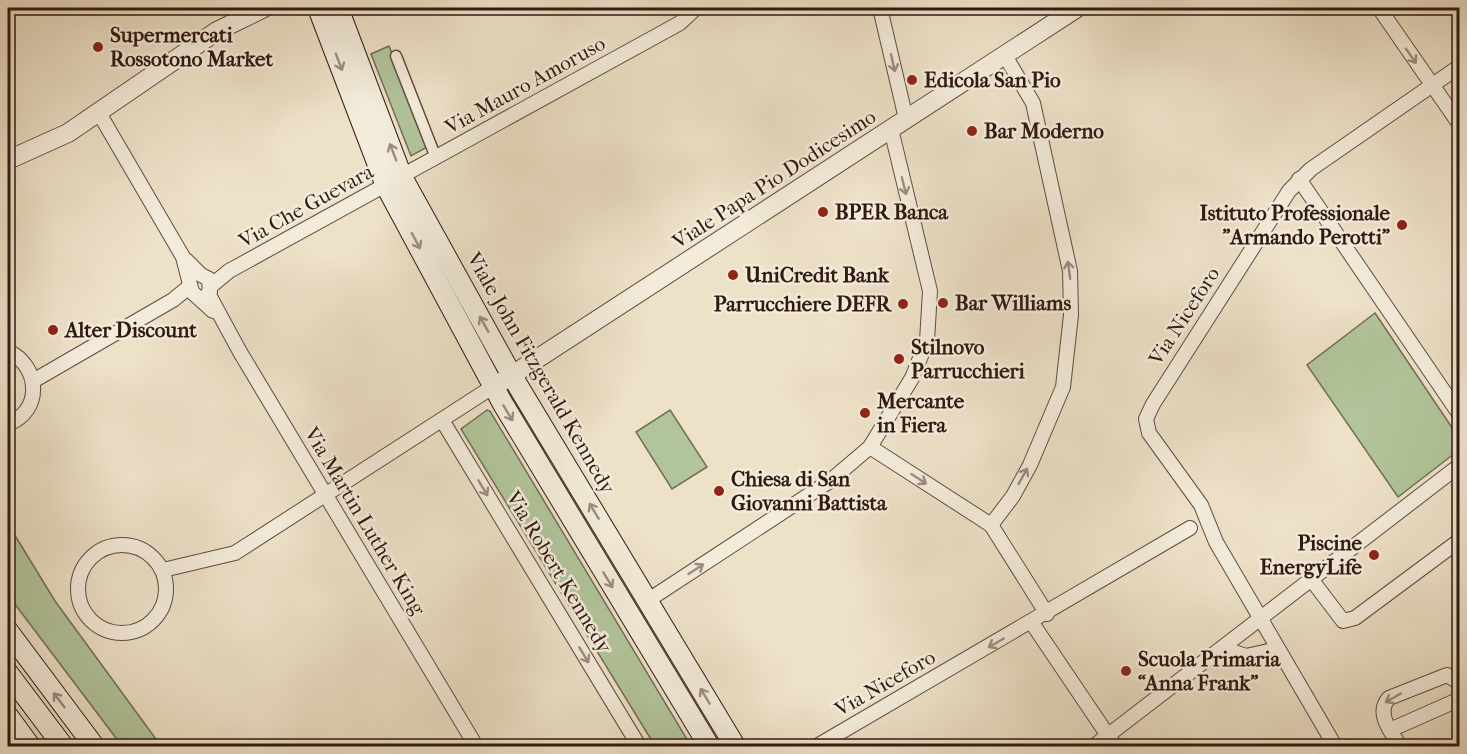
<svg xmlns="http://www.w3.org/2000/svg" width="1467" height="754" font-family="'IM FELL French Canon',serif">
	<style>
		.green { fill: #b2c49b; stroke: #726e56; stroke-width: 1.5 }
		.lines { fill: none; stroke-linecap: round; stroke-linejoin: round }
		.pedestrian-casing { stroke: #604b3f; stroke-width: 13 }
		.minor-casing { stroke: #604b3f; stroke-width: 16 }
		.tertiary-casing { stroke: #604b3f; stroke-width: 20 }
		.secondary-casing { stroke: #311911; stroke-width: 22 }
		.pedestrian { stroke: #f3ecdb; stroke-width: 10 }
		.minor { stroke: #f3ecdb; stroke-width: 14 }
		.tertiary { stroke: #f3ecdb; stroke-width: 18 }
		.secondary { stroke: #f3ecdb; stroke-width: 20 }
		.oneway { stroke: #9c8d80 }
		.poi-dot { fill: #8f2418; stroke: #f3ecdb; stroke-width: 2 }
		.labels { text-anchor: middle; stroke-width: 5; stroke-linejoin: round; paint-order: stroke }
		.poi-label { font-size: 21px; font-weight: bold; fill: #311911; stroke: #f3ecdb; text-anchor: start }
		.street-label { font-size: 21px; fill: #311911; stroke: #f3ecdb }
	</style>
	<rect width="100%" height="100%" fill="#ede1c8"/>
	<filter id="stains"><feTurbulence type="fractalNoise" baseFrequency=".00333" numOctaves="4"/><feColorMatrix values="0 0 0 0 .2 0 0 0 0 .09 0 0 0 0 .02 0 0 0 .5 -.17"/></filter>
	<radialGradient id="worn" r=".72"><stop offset=".6" stop-color="#630" stop-opacity="0"/><stop offset="1" stop-color="#630" stop-opacity=".3"/></radialGradient>
	<!-- green -->
	<g class="green">
		<polygon points="389,46 429,146 411,156 371,54"/>
		<polygon points="1375,313 1459,438 1459,450 1398,497 1307,365"/>
		<polygon points="487,410 490,411 691,746 655,746 461,429"/>
		<polygon points="670,410 707,467 672,489 636,432"/>
		<polygon points="8,524 55,601 161,746 122,746 8,595"/>
	</g>
	<g class="lines">
		<defs>
			<polyline id="pedestrian" points="396,56 436,158"/>
			<g id="minor">
				<polyline points="880,8 906,119"/>
				<polyline points="1379,8 1460,125"/>
				<polyline points="99,113 183,257 192,292 213,311"/>
				<polyline points="1299,179 1460,415"/>
				<polyline points="186,260 201,275 209,279 210,292"/>
				<polyline points="211,286 229,271 680,23 696,8"/>
				<polyline points="208,293 240,352 476,746"/>
				<path d="M 8,351 C 40,366 43,411 8,424"/>
				<polyline points="33,381 173,300 190,286"/>
				<polyline points="442,420 639,746"/>
				<polyline points="870,447 991,525 1047,614"/>
				<polyline points="991,525 1013,496 1030,465 1063,387 1071,315 1070,271 1033,103 1004,54"/>
				<circle cx="122" cy="589" r="44"/>
				<polyline points="163,570 235,553 494,386"/>
				<polyline points="1311,579 1343,621 1355,618 1460,540"/>
				<polyline points="647,601 830,481 870,447 912,378 927,341 930,291 891,129"/>
				<polyline points="1032,623 1115,746"/>
				<polyline points="1222,648 1246,656 1278,649"/>
				<polyline points="1390,730 1460,699"/>
				<polyline points="817,746 1190,528"/>
				<polyline points="1094,746 1460,465"/>
				<polyline points="1335,746 1216,542 1201,505 1149,433 1146,419 1153,404 1289,191 1311,169 1460,66"/>
				<path d="M 1400,746 C 1391,732 1375,713 1389,698 L 1447,675 L 1460,683"/>
			</g>
			<g id="tertiary">
				<polyline points="8,160 68,133 217,31 264,8"/>
				<polyline points="500,383 1077,8"/>
			</g>
			<g id="secondary">
				<polyline points="318,8 386,186 503,404 709,746"/>
				<polyline points="338,8 402,177 512,376 735,746"/>
				<polyline points="8,631 94,746"/>
				<polyline points="8,673 63,746"/>
				<polyline points="8,716 30,746"/>
			</g>
		</defs>
		<!-- pedestrian casing -->
		<use href="#pedestrian" class="pedestrian-casing"/>
		<!-- minor casing -->
		<use href="#minor" class="minor-casing"/>
		<!-- tertiary casing -->
		<use href="#tertiary" class="tertiary-casing"/>
		<!-- secondary casing -->
		<use href="#secondary" class="secondary-casing"/>
		<!-- pedestrian -->
		<use href="#pedestrian" class="pedestrian"/>
		<!-- minor -->
		<use href="#minor" class="minor"/>
		<!-- tertiary -->
		<use href="#tertiary" class="tertiary"/>
		<!-- secondary -->
		<use href="#secondary" class="secondary"/>
	</g>
	<!-- one-way arrows -->
	<defs><path id="oneway-shaft" d="M-6 0H5M1.5-3L5.5 0L1.5 3" fill="none" stroke-width="1.6" stroke-linecap="round" stroke-linejoin="round" transform="scale(1.5)"/></defs>
	<g class="oneway">
		<use href="#oneway-shaft" transform="translate(1411 56) rotate(55)"/>
		<use href="#oneway-shaft" transform="translate(339 62) rotate(69)"/>
		<use href="#oneway-shaft" transform="translate(893 63) rotate(77)"/>
		<use href="#oneway-shaft" transform="translate(393 152) rotate(-111)"/>
		<use href="#oneway-shaft" transform="translate(904 186) rotate(76)"/>
		<use href="#oneway-shaft" transform="translate(416 241) rotate(62)"/>
		<use href="#oneway-shaft" transform="translate(1069 270) rotate(-98)"/>
		<use href="#oneway-shaft" transform="translate(484 324) rotate(-119)"/>
		<use href="#oneway-shaft" transform="translate(508 413) rotate(59)"/>
		<use href="#oneway-shaft" transform="translate(1023 476) rotate(-61)"/>
		<use href="#oneway-shaft" transform="translate(919 479) rotate(33)"/>
		<use href="#oneway-shaft" transform="translate(483 488) rotate(59)"/>
		<use href="#oneway-shaft" transform="translate(594 511) rotate(-121)"/>
		<use href="#oneway-shaft" transform="translate(696 569) rotate(-33)"/>
		<use href="#oneway-shaft" transform="translate(608 580) rotate(59)"/>
		<use href="#oneway-shaft" transform="translate(996 643) rotate(150)"/>
		<use href="#oneway-shaft" transform="translate(584 655) rotate(59)"/>
		<use href="#oneway-shaft" transform="translate(705 696) rotate(-121)"/>
		<use href="#oneway-shaft" transform="translate(1393 698) rotate(150)"/>
		<use href="#oneway-shaft" transform="translate(59 700) rotate(-127)"/>
	</g>
	<!-- markers -->
	<g class="poi-dot">
		<circle cx="98" cy="47" r="6"/>
		<circle cx="912" cy="80" r="6"/>
		<circle cx="972" cy="131" r="6"/>
		<circle cx="823" cy="212" r="6"/>
		<circle cx="1402" cy="225" r="6"/>
		<circle cx="733" cy="275" r="6"/>
		<circle cx="943" cy="303" r="6"/>
		<circle cx="903" cy="304" r="6"/>
		<circle cx="53" cy="330" r="6"/>
		<circle cx="899" cy="359" r="6"/>
		<circle cx="865" cy="413" r="6"/>
		<circle cx="719" cy="491" r="6"/>
		<circle cx="1374" cy="555" r="6"/>
		<circle cx="1126" cy="671" r="6"/>
	</g>
	<g class="labels">
		<!-- poi labels -->
		<g class="poi-label">
			<text x="110" y="42">Supermercati<tspan x="110" dy="24">Rossotono Market</tspan></text>
			<text x="924" y="87">Edicola San Pio</text>
			<text x="984" y="138">Bar Moderno</text>
			<text x="835" y="219">BPER Banca</text>
			<text x="1390" y="220" text-anchor="end">Istituto Professionale<tspan x="1390" dy="24">"Armando Perotti"</tspan></text>
			<text x="745" y="282">UniCredit Bank</text>
			<text x="955" y="310">Bar Williams</text>
			<text x="891" y="311" text-anchor="end">Parrucchiere DEFR</text>
			<text x="65" y="337">Alter Discount</text>
			<text x="911" y="354">Stilnovo<tspan x="911" dy="24">Parrucchieri</tspan></text>
			<text x="877" y="408">Mercante<tspan x="877" dy="24">in Fiera</tspan></text>
			<text x="731" y="486">Chiesa di San<tspan x="731" dy="24">Giovanni Battista</tspan></text>
			<text x="1362" y="550" text-anchor="end">Piscine<tspan x="1362" dy="24">EnergyLife</tspan></text>
			<text x="1138" y="666">Scuola Primaria<tspan x="1138" dy="24">“Anna Frank”</tspan></text>
		</g>
		<!-- street labels -->
		<g class="street-label">
			<text transform="translate(525 85) rotate(-29)" y="7">Via Mauro Amoruso</text>
			<text transform="translate(774 179) rotate(-33)" y="7">Viale Papa Pio Dodicesimo</text>
			<text transform="translate(306 206) rotate(-29)" y="7">Via Che Guevara</text>
			<text transform="translate(1184 316) rotate(-57)" y="7">Via Niceforo</text>
			<text transform="translate(541 373) rotate(60)" y="7">Viale John Fitzgerald Kennedy</text>
			<text transform="translate(365 521) rotate(59)" y="7">Via Martin Luther King</text>
			<text transform="translate(559 572) rotate(59)" y="7">Via Robert Kennedy</text>
			<text transform="translate(885 683) rotate(-30)" y="7">Via Niceforo</text>
		</g>
	</g>
	<!-- margin -->
	<rect width="1467" height="754" fill="none" stroke="#ede1c8" stroke-width="30"/>
	<rect x="9" y="9" width="1449" height="736" fill="none" stroke="#311911" stroke-width="3"/>
	<rect x="15" y="15" width="1437" height="724" fill="none" stroke="#311911" stroke-width="1.5"/>
	<rect width="100%" height="100%" filter="url(#stains)"/>
	<rect width="100%" height="100%" fill="url(#worn)"/>
</svg>
